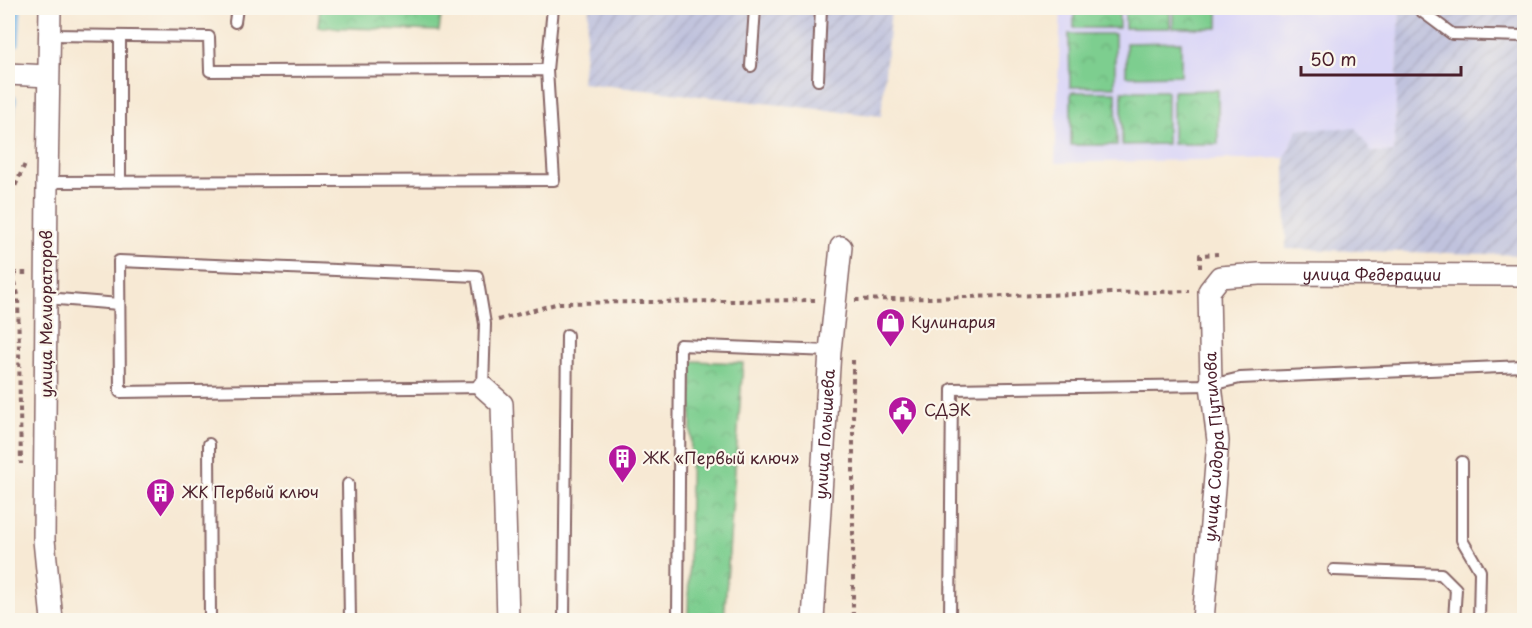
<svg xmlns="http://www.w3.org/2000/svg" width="1532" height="628" font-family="'Playpen Sans',sans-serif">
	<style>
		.built { fill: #dad6f7 }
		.industrial { fill: url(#industrial-furrows) }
		.park { fill: url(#park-crowns); stroke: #64765d; stroke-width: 1.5 }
		.pitch { fill: #7dce8f; stroke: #64765d; stroke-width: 1.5 }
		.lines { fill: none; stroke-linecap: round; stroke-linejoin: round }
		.stream { stroke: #73b5e8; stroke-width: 7 }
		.service-casing { stroke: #876666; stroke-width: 14 }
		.minor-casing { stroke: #876666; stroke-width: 24 }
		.path { stroke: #876666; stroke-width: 4; stroke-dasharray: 4.5 4.5; stroke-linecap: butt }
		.service { stroke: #fff; stroke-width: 10 }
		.minor { stroke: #fff; stroke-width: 21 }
		.labels { text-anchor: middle; stroke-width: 4.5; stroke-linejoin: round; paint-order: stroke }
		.street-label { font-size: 16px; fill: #4a1f2b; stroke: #fbf7ec }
		.poi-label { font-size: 16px; fill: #4a1f2b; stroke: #fbf7ec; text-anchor: start }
	</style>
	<defs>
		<pattern id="industrial-furrows" width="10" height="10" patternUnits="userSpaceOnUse" patternTransform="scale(1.5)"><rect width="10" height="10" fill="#c0c2dd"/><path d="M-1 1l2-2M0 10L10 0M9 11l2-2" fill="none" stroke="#a6a6be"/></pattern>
		<pattern id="park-crowns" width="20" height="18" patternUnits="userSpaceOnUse" patternTransform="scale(1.5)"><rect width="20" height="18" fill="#7dce8f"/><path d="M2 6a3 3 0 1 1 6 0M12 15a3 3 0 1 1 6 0" fill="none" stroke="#6eb07c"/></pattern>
	</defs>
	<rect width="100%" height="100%" fill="#fbf7ec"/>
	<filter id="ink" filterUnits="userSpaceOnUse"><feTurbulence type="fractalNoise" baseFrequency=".0167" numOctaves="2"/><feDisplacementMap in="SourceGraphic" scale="12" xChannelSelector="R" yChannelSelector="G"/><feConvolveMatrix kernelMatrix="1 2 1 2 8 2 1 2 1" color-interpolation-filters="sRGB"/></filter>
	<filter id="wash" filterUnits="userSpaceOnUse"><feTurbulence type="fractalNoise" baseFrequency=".008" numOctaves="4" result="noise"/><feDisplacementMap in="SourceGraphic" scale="24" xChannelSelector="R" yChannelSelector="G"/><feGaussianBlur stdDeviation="1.35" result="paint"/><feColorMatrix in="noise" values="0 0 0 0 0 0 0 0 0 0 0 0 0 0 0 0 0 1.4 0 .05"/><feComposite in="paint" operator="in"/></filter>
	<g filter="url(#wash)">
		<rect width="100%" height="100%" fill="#f7e9d4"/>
		<!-- built -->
		<polygon class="built" points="1061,8 1400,8 1394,152 1371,152 1298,129 1285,158 1055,163"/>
		<!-- industrial -->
		<g class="industrial">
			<polygon points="589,8 891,8 881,116 582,83"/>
			<polygon points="1400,8 1524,8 1524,255 1286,249 1285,158 1298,129 1356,128 1371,152 1394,152"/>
		</g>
		<!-- park -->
		<g class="park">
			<polygon points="320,8 442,8 439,31 318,27"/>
			<rect x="1074" y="8" width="45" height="20"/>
			<rect x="1125" y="8" width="45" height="20"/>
			<rect x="1173" y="8" width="45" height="20"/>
			<polygon points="1069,34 1115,34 1115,87 1070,87"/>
			<polygon points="1218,90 1218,144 1173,144 1173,91"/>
			<polygon points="1122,91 1167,91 1167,144 1122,145"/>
			<polygon points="1071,92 1116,92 1117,145 1071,145"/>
			<polygon points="692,361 743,363 724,620 688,620"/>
		</g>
		<!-- pitch -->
		<polygon class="pitch" points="1181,42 1181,75 1126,76 1126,43"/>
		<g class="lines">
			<!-- stream -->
			<g class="stream">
				<polyline points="16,43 18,8"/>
				<polyline points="8,136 10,135 13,99"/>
			</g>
		</g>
	</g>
	<g filter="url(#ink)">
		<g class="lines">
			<defs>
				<g id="service">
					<polyline points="1420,10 1452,34 1524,36"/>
					<polyline points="235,22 237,8"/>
					<polyline points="120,36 120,182"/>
					<polyline points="751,66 755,8"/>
					<polyline points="547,70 553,8"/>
					<polyline points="818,80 821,8"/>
					<polyline points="47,182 554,180 547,70 210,71 209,37 50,35"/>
					<polygon points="119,261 477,276 485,324 483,387 120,392"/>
					<polyline points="46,298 119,304"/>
					<polyline points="209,444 210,620"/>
					<polyline points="1462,462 1462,540 1480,571 1479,620"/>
					<polyline points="348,484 350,620"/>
					<polyline points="1334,570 1441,574 1456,589 1454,620"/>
					<polyline points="564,620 567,335"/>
					<polyline points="678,620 680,345 830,351"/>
					<polyline points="950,620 952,389 1211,385 1240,378 1524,366"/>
				</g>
				<g id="minor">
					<polyline points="50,8 47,182 44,540 52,620"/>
					<polyline points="8,74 48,76"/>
					<polyline points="483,387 502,404 508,620"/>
					<path id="s1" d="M 813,620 L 830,351 L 841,247"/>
					<path id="s2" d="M 1203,620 L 1218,441 L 1211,385 L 1209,291 L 1220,277 L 1259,274 L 1524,275"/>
				</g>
			</defs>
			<!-- service casing -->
			<use href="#service" class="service-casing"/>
			<!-- minor casing -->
			<use href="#minor" class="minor-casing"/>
			<!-- path -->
			<g class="path">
				<polyline points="8,202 25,164"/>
				<polyline points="8,237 13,273 27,273"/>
				<polyline points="1200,268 1200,255 1218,254"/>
				<polyline points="13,273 18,295 21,464"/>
				<polyline points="855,300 1190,291"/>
				<polyline points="498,320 559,303 815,300"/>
				<polyline points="853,360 853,620"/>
				<polyline points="881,620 932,620 933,618"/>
			</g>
			<!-- service -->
			<use href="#service" class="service"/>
			<!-- minor -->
			<use href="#minor" class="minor"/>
		</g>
	</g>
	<!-- icons -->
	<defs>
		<symbol id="shop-pin" viewBox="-11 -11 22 30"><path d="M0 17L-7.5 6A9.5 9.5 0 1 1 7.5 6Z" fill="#b5179e" stroke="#fbf7ec"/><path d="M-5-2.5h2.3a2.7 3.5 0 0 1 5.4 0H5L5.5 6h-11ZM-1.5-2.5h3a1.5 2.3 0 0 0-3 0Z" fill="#fff"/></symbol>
		<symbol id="civic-pin" viewBox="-11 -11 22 30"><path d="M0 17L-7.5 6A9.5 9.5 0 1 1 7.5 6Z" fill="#b5179e" stroke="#fbf7ec"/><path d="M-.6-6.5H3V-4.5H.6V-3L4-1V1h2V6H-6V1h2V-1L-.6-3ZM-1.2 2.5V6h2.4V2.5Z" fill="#fff"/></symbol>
		<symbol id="building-pin" viewBox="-11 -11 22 30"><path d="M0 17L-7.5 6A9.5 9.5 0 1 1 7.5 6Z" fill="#b5179e" stroke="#fbf7ec"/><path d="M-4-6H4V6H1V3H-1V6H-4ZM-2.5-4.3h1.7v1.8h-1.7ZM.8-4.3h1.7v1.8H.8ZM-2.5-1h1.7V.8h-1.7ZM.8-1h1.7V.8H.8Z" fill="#fff"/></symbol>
	</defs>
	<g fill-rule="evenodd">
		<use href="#shop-pin" x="874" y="306" width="33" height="45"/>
		<use href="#civic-pin" x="886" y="394" width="33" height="45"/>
		<use href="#building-pin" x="606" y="442" width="33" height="45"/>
		<use href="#building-pin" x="144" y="476" width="33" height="45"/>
	</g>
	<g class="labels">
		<!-- street labels -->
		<g class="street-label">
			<text dy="6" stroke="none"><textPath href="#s2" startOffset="500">улица Федерации</textPath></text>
			<text transform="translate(46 314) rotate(-90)" y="6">улица Мелиораторов</text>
			<text dy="6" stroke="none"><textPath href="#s1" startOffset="186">улица Голышева</textPath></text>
			<text dy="6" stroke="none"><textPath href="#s2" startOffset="174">улица Сидора Путилова</textPath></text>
		</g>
		<!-- poi labels -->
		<g class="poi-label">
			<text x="911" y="328">Кулинария</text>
			<text x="924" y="416">СДЭК</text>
			<text x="643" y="464">ЖК «Первый ключ»</text>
			<text x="182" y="498">ЖК Первый ключ</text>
		</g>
	</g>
	<!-- margin -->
	<rect width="1532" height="628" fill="none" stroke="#fbf7ec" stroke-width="30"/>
	<!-- scale -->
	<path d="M1301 66v9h160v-9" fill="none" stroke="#4a1f2b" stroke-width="3"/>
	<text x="1310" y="66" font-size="18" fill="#4a1f2b" stroke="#fbf7ec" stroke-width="4.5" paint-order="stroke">50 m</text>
</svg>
